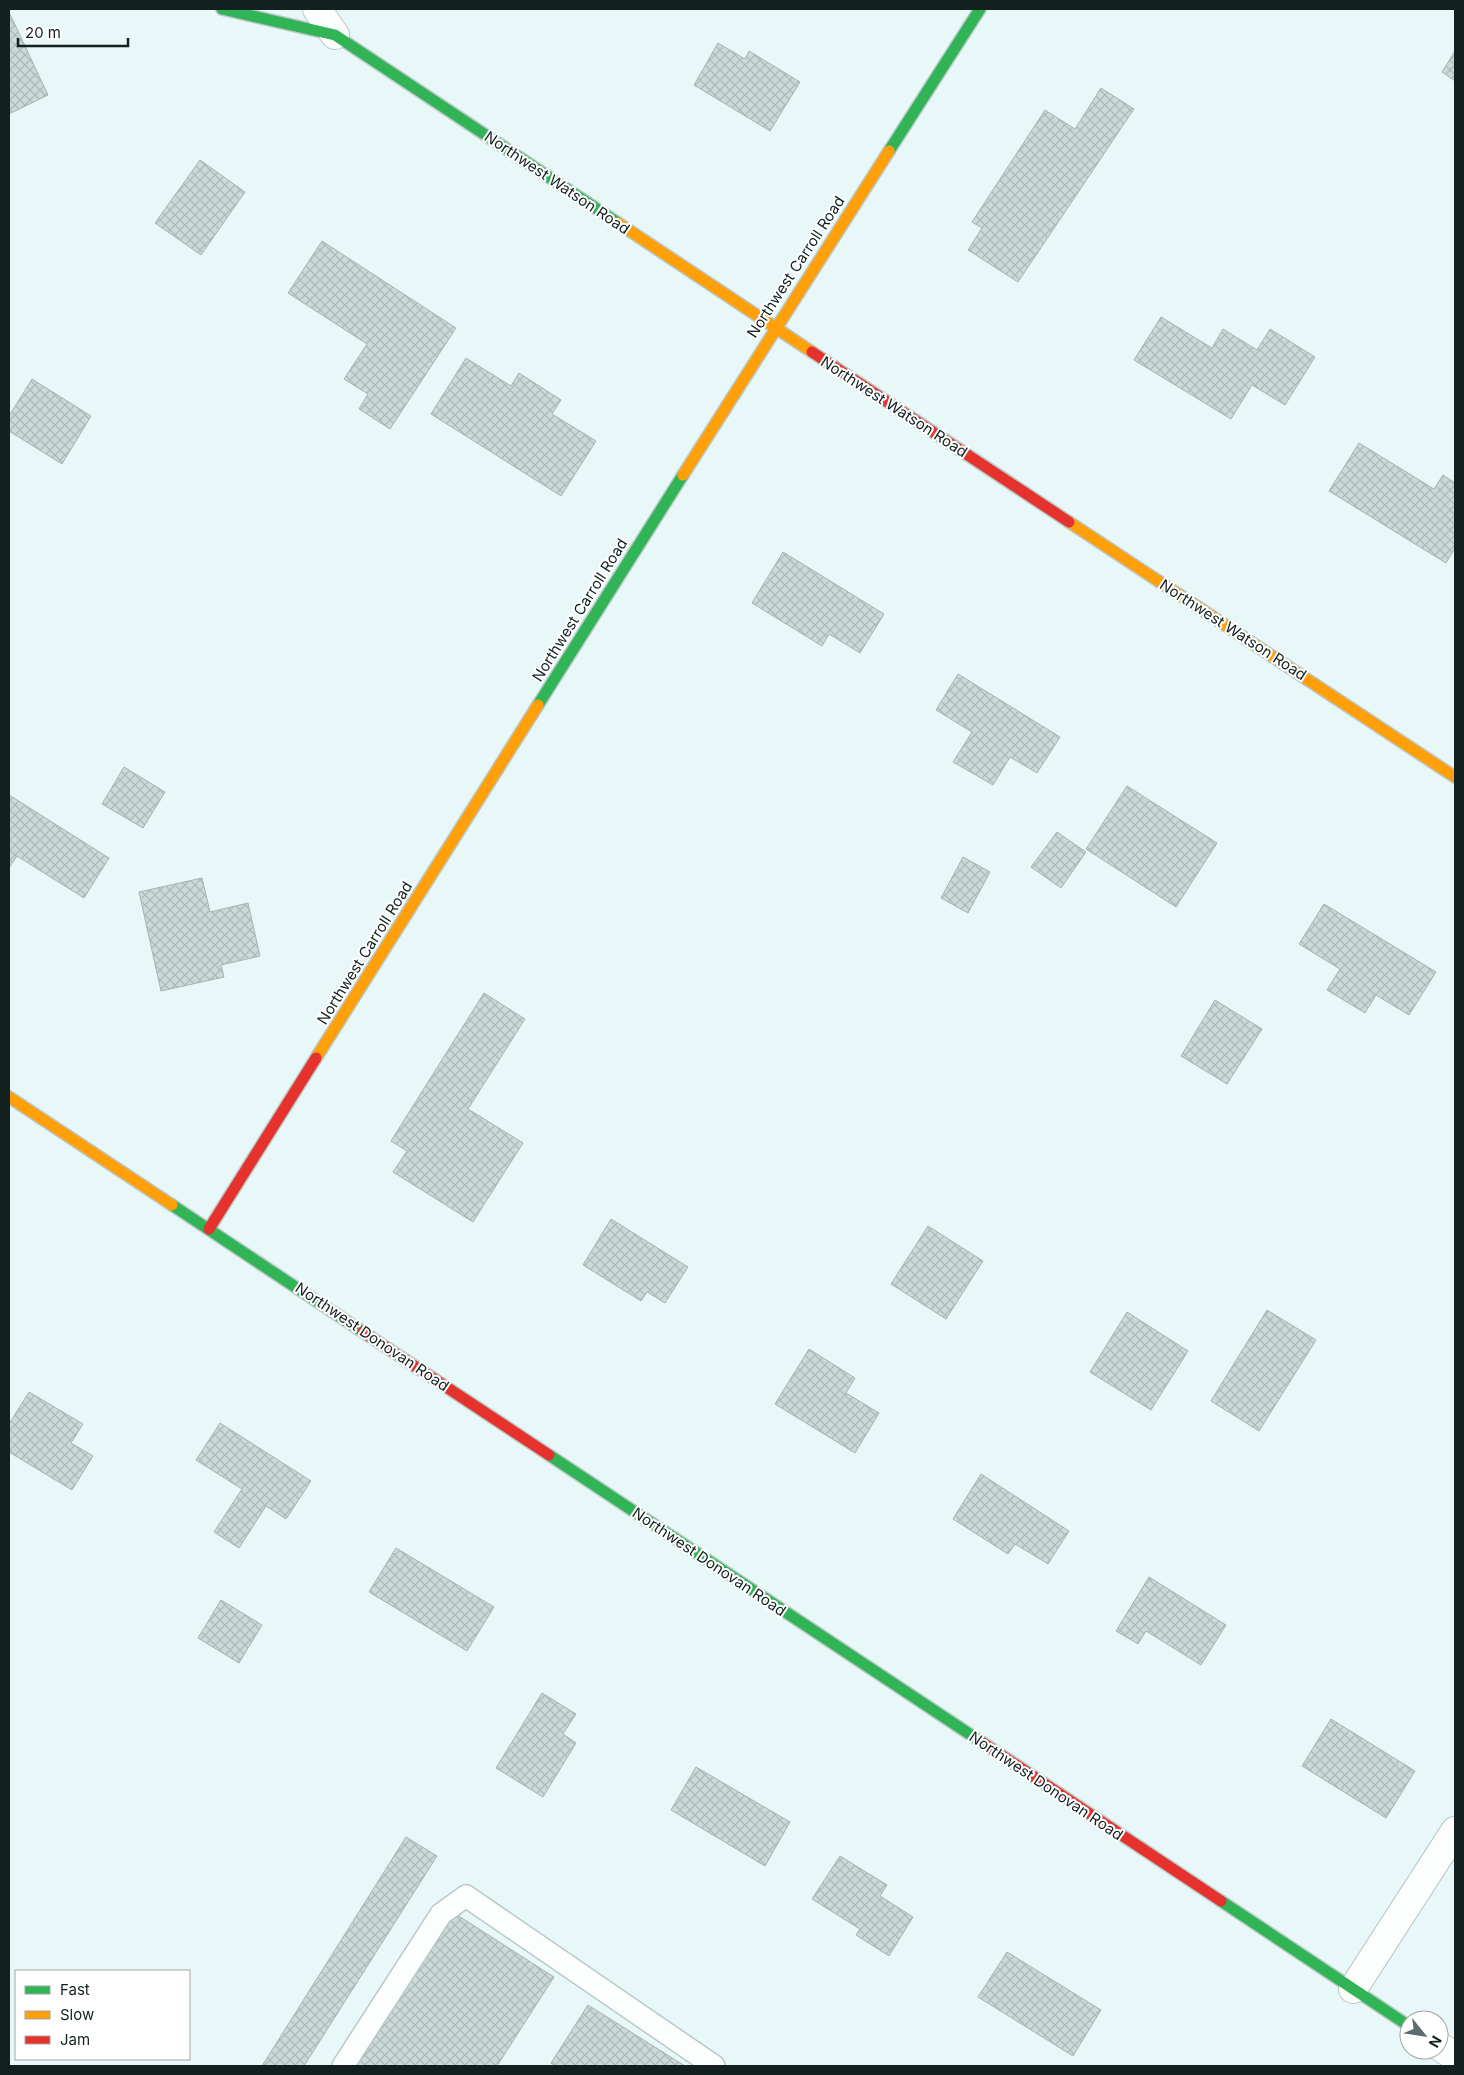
<svg xmlns="http://www.w3.org/2000/svg" width="1464" height="2075" font-family="Inter,sans-serif">
	<style>
		.building { fill: url(#building-cross-hatch); stroke: #a5b3b3 }
		.lines { fill: none; stroke-linecap: round; stroke-linejoin: round }
		.lane-casing { stroke: #bac8c8; stroke-width: 24 }
		.street-casing { stroke: #bac8c8; stroke-width: 30 }
		.fast-casing { stroke: #bac8c8; stroke-width: 14 }
		.slow-casing { stroke: #bac8c8; stroke-width: 14 }
		.jam-casing { stroke: #bac8c8; stroke-width: 14 }
		.lane { stroke: #fcfefe; stroke-width: 21 }
		.street { stroke: #fcfefe; stroke-width: 28 }
		.fast { stroke: #30b455; stroke-width: 11 }
		.slow { stroke: #ff9f0a; stroke-width: 11 }
		.jam { stroke: #e5322d; stroke-width: 11 }
		.labels { text-anchor: middle; stroke-width: 4; stroke-linejoin: round; paint-order: stroke }
		.street-label { font-size: 15px; fill: #122020; stroke: #fff }
	</style>
	<defs>
		<pattern id="building-cross-hatch" width="8" height="8" patternUnits="userSpaceOnUse" patternTransform="scale(1.25)"><rect width="8" height="8" fill="#cbd9d9"/><path d="M0 0l8 8M0 8l8-8" fill="none" stroke="#adbaba"/></pattern>
	</defs>
	<rect width="100%" height="100%" fill="#e8f8f8"/>
	<!-- building -->
	<g class="building">
		<polygon points="9,14 10,14 48,95 9,114"/>
		<polygon points="718,43 745,59 749,51 800,82 770,131 694,85"/>
		<polygon points="1455,51 1455,81 1442,72"/>
		<polygon points="1101,88 1134,109 1018,282 968,250 982,228 972,222 1045,110 1075,129"/>
		<polygon points="200,160 245,192 201,255 155,223"/>
		<polygon points="322,241 456,328 390,429 359,409 368,394 344,379 367,344 288,293"/>
		<polygon points="1161,317 1212,348 1223,329 1257,350 1270,329 1315,357 1285,405 1252,385 1231,419 1134,360"/>
		<polygon points="466,358 511,386 519,373 561,400 552,414 596,441 561,496 431,414"/>
		<polygon points="32,379 91,416 62,464 9,431 9,416"/>
		<polygon points="1359,443 1434,489 1443,475 1455,483 1455,548 1446,563 1329,491"/>
		<polygon points="783,552 884,614 860,653 829,634 822,646 752,603"/>
		<polygon points="958,674 1060,737 1037,773 1010,757 993,785 953,762 972,732 936,710"/>
		<polygon points="124,767 165,792 143,828 102,804"/>
		<polygon points="1127,786 1217,843 1176,907 1086,849"/>
		<polygon points="9,795 109,858 84,898 17,856 9,868"/>
		<polygon points="1057,832 1086,852 1061,888 1031,867"/>
		<polygon points="963,857 990,872 968,913 941,898"/>
		<polygon points="202,878 210,912 248,903 260,956 221,965 224,977 161,991 139,892"/>
		<polygon points="1324,904 1436,972 1409,1015 1376,995 1365,1013 1327,990 1340,969 1299,944"/>
		<polygon points="484,993 525,1019 468,1109 523,1143 473,1222 393,1172 407,1151 391,1141"/>
		<polygon points="1215,1000 1262,1029 1227,1084 1181,1056"/>
		<polygon points="611,1219 688,1267 665,1303 647,1292 641,1301 583,1265"/>
		<polygon points="928,1226 983,1261 946,1319 891,1284"/>
		<polygon points="1267,1310 1316,1340 1259,1431 1211,1401"/>
		<polygon points="1127,1312 1188,1351 1151,1410 1090,1372"/>
		<polygon points="809,1349 855,1378 846,1393 879,1413 855,1453 775,1404"/>
		<polygon points="29,1392 83,1424 71,1443 93,1456 72,1490 9,1452 9,1424"/>
		<polygon points="220,1423 311,1481 286,1519 266,1506 239,1548 214,1532 242,1489 196,1460"/>
		<polygon points="981,1474 1069,1531 1048,1564 1015,1544 1008,1554 953,1519"/>
		<polygon points="396,1548 494,1607 467,1651 369,1592"/>
		<polygon points="1149,1577 1226,1625 1201,1665 1146,1631 1138,1644 1116,1631"/>
		<polygon points="221,1600 262,1625 239,1663 198,1638"/>
		<polygon points="542,1693 576,1714 563,1734 576,1743 543,1797 496,1768"/>
		<polygon points="1331,1719 1415,1771 1386,1818 1302,1766"/>
		<polygon points="696,1767 790,1822 765,1866 671,1810"/>
		<polygon points="406,1837 437,1856 304,2066 262,2066"/>
		<polygon points="840,1856 887,1885 880,1896 913,1917 889,1956 856,1935 860,1929 812,1899"/>
		<polygon points="454,1913 554,1977 497,2066 356,2066"/>
		<polygon points="1007,1952 1101,2010 1073,2056 978,1997"/>
		<polygon points="588,2005 685,2066 555,2066 551,2063"/>
	</g>
	<g class="lines">
		<defs>
			<polyline id="lane" points="343,2066 441,1914 466,1896 714,2066"/>
			<g id="street">
				<polyline points="317,9 335,35"/>
				<polyline points="1353,1989 1455,1831"/>
				<polyline points="1439,2046 1455,2057"/>
			</g>
			<g id="fast">
				<polyline points="222,9 335,35 618,223"/>
				<polyline points="889,151 980,9"/>
				<polyline points="538,705 683,475"/>
				<polyline points="172,1205 363,1332"/>
				<polyline points="549,1455 983,1743"/>
				<polyline points="1221,1901 1409,2026"/>
			</g>
			<g id="slow">
				<polyline points="618,223 812,352"/>
				<polyline points="683,475 889,151"/>
				<polyline points="1069,522 1455,777"/>
				<polyline points="316,1058 538,705"/>
				<polyline points="9,1097 172,1205"/>
			</g>
			<g id="jam">
				<polyline points="812,352 1069,522"/>
				<polyline points="209,1229 316,1058"/>
				<polyline points="363,1332 549,1455"/>
				<polyline points="983,1743 1221,1901"/>
			</g>
		</defs>
		<!-- lane casing -->
		<use href="#lane" class="lane-casing"/>
		<!-- street casing -->
		<use href="#street" class="street-casing"/>
		<!-- fast casing -->
		<use href="#fast" class="fast-casing"/>
		<!-- slow casing -->
		<use href="#slow" class="slow-casing"/>
		<!-- jam casing -->
		<use href="#jam" class="jam-casing"/>
		<!-- lane -->
		<use href="#lane" class="lane"/>
		<!-- street -->
		<use href="#street" class="street"/>
		<!-- fast -->
		<use href="#fast" class="fast"/>
		<!-- slow -->
		<use href="#slow" class="slow"/>
		<!-- jam -->
		<use href="#jam" class="jam"/>
	</g>
	<g class="labels">
		<!-- street labels -->
		<g class="street-label">
			<text transform="translate(557 183) rotate(34)" y="5">Northwest Watson Road</text>
			<text transform="translate(796 267) rotate(-57)" y="5">Northwest Carroll Road</text>
			<text transform="translate(894 407) rotate(33)" y="5">Northwest Watson Road</text>
			<text transform="translate(580 610) rotate(-58)" y="5">Northwest Carroll Road</text>
			<text transform="translate(1233 630) rotate(33)" y="5">Northwest Watson Road</text>
			<text transform="translate(365 953) rotate(-58)" y="5">Northwest Carroll Road</text>
			<text transform="translate(372 1337) rotate(34)" y="5">Northwest Donovan Road</text>
			<text transform="translate(709 1562) rotate(34)" y="5">Northwest Donovan Road</text>
			<text transform="translate(1046 1786) rotate(34)" y="5">Northwest Donovan Road</text>
		</g>
	</g>
	<!-- border -->
	<rect width="1464" height="2075" fill="none" stroke="#122020" stroke-width="20"/>
	<!-- legend -->
	<rect x="15" y="1970" width="175" height="90" fill="#ffffff" stroke="#a0a6a6"/>
	<rect x="25" y="1986" width="25" height="8" fill="#30b455" stroke="#a0a6a6"/>
	<text x="60" y="1995" font-size="15" fill="#122020">Fast</text>
	<rect x="25" y="2011" width="25" height="8" fill="#ff9f0a" stroke="#a0a6a6"/>
	<text x="60" y="2020" font-size="15" fill="#122020">Slow</text>
	<rect x="25" y="2036" width="25" height="8" fill="#e5322d" stroke="#a0a6a6"/>
	<text x="60" y="2045" font-size="15" fill="#122020">Jam</text>
	<!-- north arrow -->
	<g transform="translate(1424 2035) rotate(120)"><circle r="24" fill="#ffffff" stroke="#a0a6a6"/>
	<path d="M0-4L9 19L0 12L-9 19Z" fill="#5d6c6c"/>
	<text y="-8" font-size="14" font-weight="bold" text-anchor="middle" fill="#122020">N</text>
	</g>
	<!-- scale -->
	<path d="M18 38v8h110v-8" fill="none" stroke="#122020" stroke-width="2.5"/>
	<text x="25" y="38" font-size="15" fill="#122020" stroke="#ffffff" stroke-width="4" paint-order="stroke">20 m</text>
</svg>
